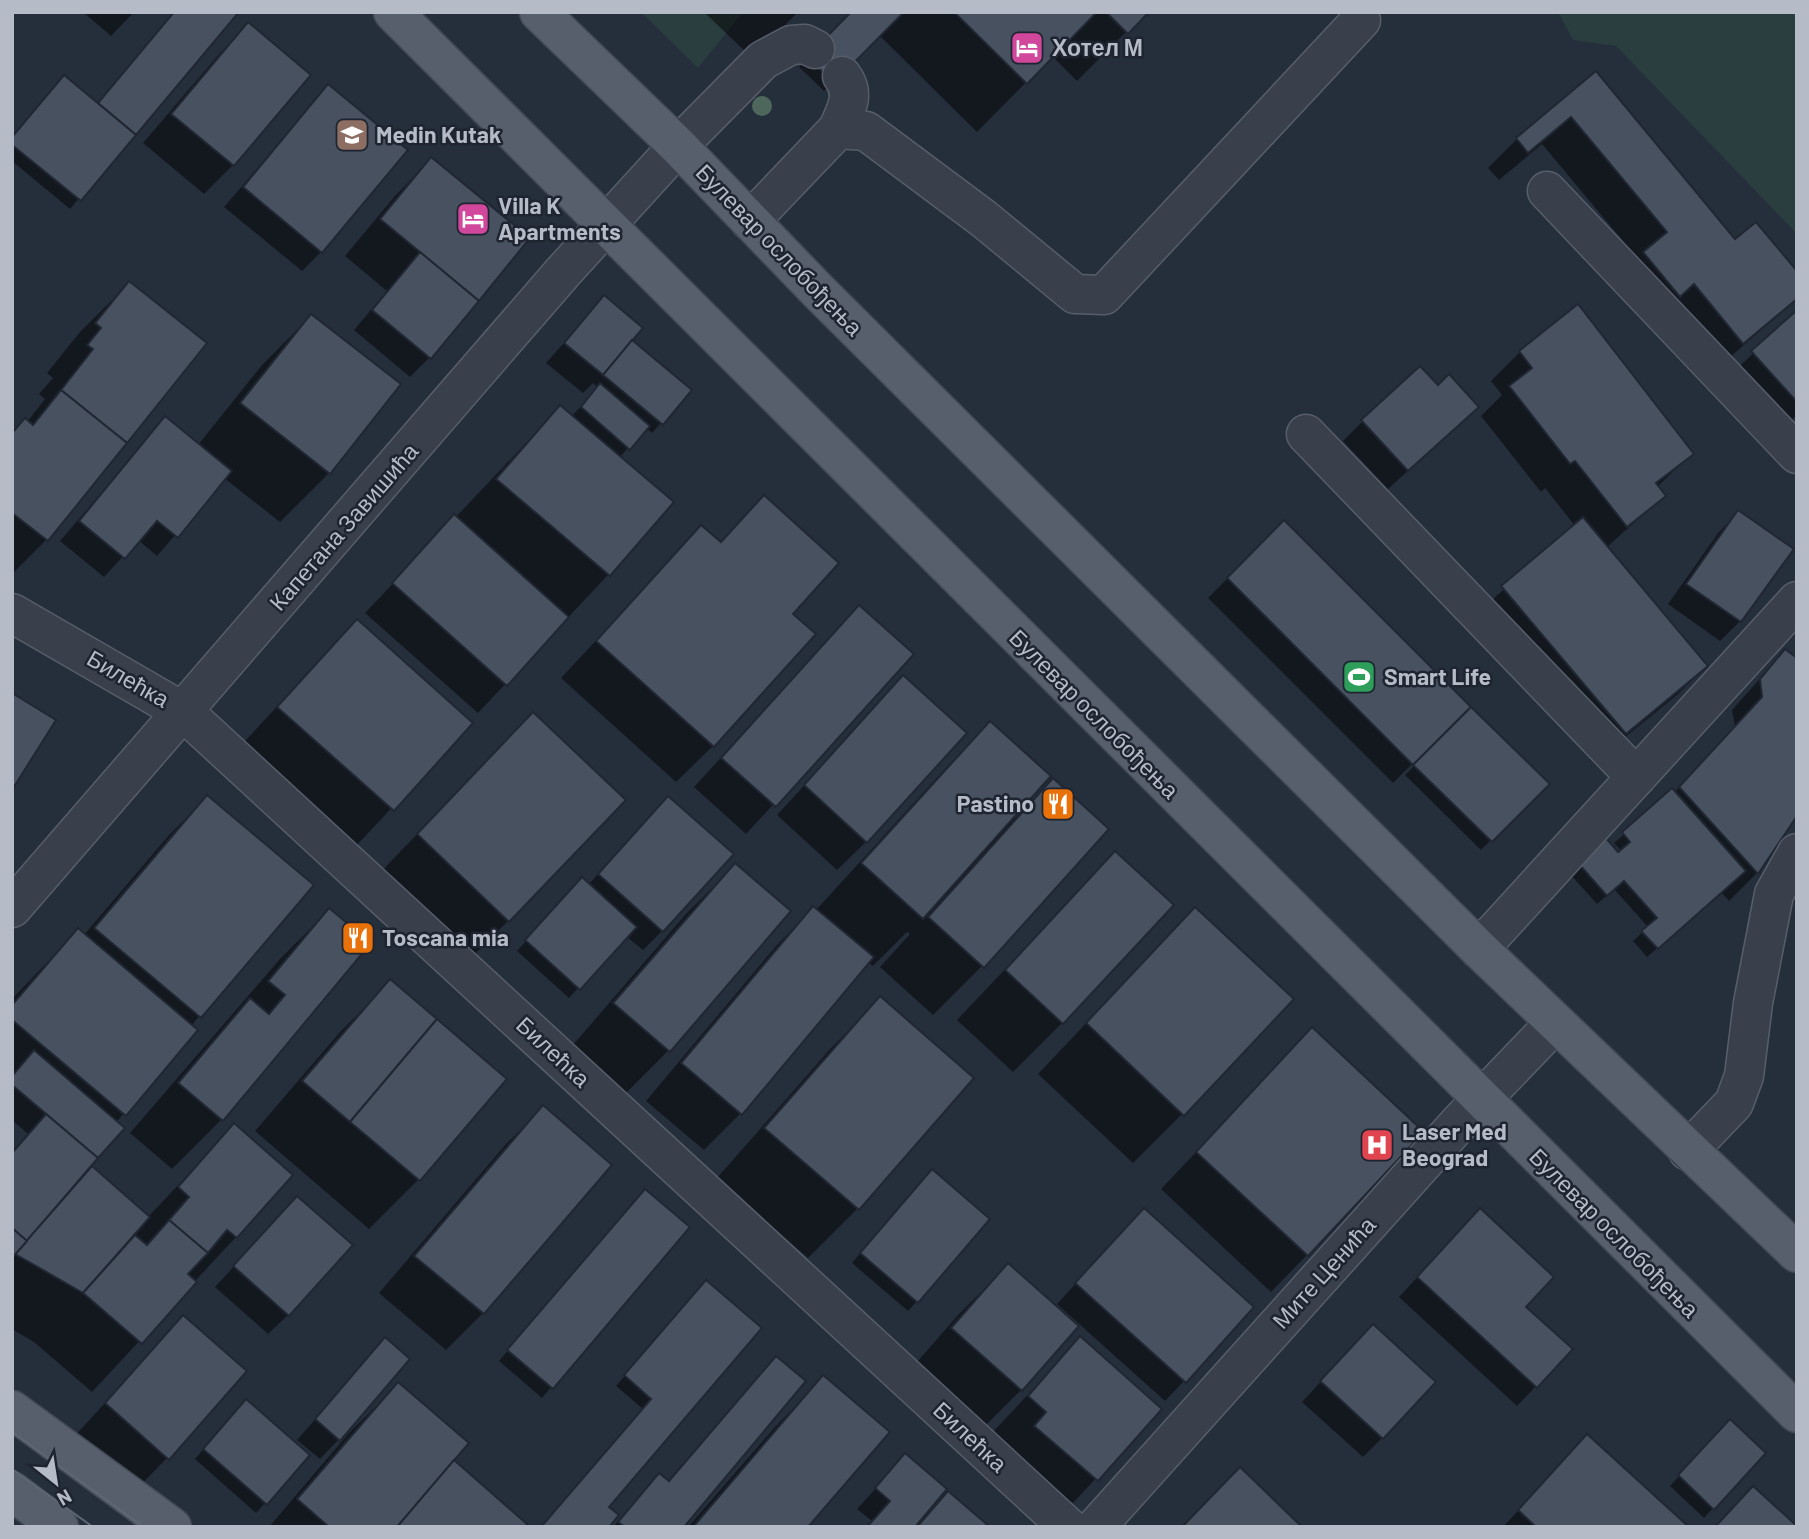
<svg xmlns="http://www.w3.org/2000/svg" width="1809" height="1539" font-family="Barlow,sans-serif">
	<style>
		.green { fill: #2a3d3f }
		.shadow { fill: #0007 }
		.building { fill: #475160; stroke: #202733; stroke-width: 2 }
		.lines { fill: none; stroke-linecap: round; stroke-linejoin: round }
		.minor-casing { stroke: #575e6a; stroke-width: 41 }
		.major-casing { stroke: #424955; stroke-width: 41 }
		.minor { stroke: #39404c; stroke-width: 38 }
		.major { stroke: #575f6c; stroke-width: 38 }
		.tram { stroke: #5d6674; stroke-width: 2 }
		.tree { fill: #4d675d }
		.labels { text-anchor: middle; stroke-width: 5; stroke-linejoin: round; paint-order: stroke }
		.poi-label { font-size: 23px; font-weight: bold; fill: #b5bbc7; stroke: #1e2531; text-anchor: start }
		.street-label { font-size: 23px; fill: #b5bbc7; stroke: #1e2531 }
	</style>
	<rect width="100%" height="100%" fill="#252e3b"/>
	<!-- green -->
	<g class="green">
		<polygon points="641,12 743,12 698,68"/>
		<polygon points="1558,12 1797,12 1797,234 1616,46 1573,40"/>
	</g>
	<!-- shadow -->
	<g class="shadow">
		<polygon points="83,12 134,12 111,36"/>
		<polygon points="175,12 237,12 70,209 12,161 12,138 97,105"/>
		<polygon points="704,12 798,12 752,58"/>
		<polygon points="853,12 1146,12 1077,81 1052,56 977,132 879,35 824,91 799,67"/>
		<polygon points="248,24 308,75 233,165 204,194 143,143 220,53"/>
		<polygon points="1595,74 1735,241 1797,299 1714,371 1638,259 1542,144 1499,180 1488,168 1517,139"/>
		<polygon points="328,86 321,252 302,271 224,207"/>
		<polygon points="431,159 430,357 410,377 354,330 387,291 345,256 395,196"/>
		<polygon points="129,283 204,343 46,540 12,574 12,433 27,422 45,399 39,394 53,378 47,373 80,332"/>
		<polygon points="604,298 630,341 689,391 652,433 646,428 619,458 671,502 608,575 478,713 365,613 560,407 571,417 598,388 593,383 583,393 546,363"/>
		<polygon points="1578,307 1692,453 1657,487 1664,496 1607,547 1706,666 1678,694 1596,761 1474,616 1575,526 1545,488 1541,492 1481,416 1502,395 1491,381 1520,352"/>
		<polygon points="1797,313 1797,415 1783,428 1733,372"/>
		<polygon points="311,316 398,385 329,473 280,522 224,478 157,556 138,540 104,577 60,541 165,418 198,445 262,365"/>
		<polygon points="1363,421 1457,426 1388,489 1343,441"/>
		<polygon points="764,497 790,614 713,746 676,782 561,678 701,528 719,543"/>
		<polygon points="1738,513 1791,549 1740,621 1720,641 1668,604 1719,532"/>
		<polygon points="1284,522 1547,784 1481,850 1405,775 1468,712 1466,710 1393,783 1208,598"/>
		<polygon points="859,607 912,654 746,834 694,787"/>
		<polygon points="357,621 471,723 344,859 230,757"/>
		<polygon points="1785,651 1797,813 1757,873 1729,901 1721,892 1647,957 1633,941 1648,927 1614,889 1597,904 1570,874 1580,864 1621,851 1614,843 1674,793 1735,727 1732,710"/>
		<polygon points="903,678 866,842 837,870 777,815"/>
		<polygon points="533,714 508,921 459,970 369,884"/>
		<polygon points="990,724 1015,818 1053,781 982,966 933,1015 880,967 910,934 907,932 873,966 868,962 741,1113 704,1150 646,1101 777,945 813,908 816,910 941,773"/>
		<polygon points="207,797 311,886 191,1026 116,1123 122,1128 82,1175 148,1217 234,1126 236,1237 92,1392 34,1342 12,1329 12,1152 28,1134 12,1120 12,999 78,930 84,935 170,834"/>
		<polygon points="649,818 662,931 643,950 626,936 569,998 517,951 573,889 588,885"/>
		<polygon points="1115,853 1062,1023 1013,1072 957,1020"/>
		<polygon points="735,865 669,1050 620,1099 566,1053 686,914"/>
		<polygon points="329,910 369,943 221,1120 172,1169 130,1133 280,959"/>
		<polygon points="1147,959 1182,1114 1133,1163 1038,1074"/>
		<polygon points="390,982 504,1079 418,1180 369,1229 255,1131 341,1031"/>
		<polygon points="880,999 972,1078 857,1209 808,1258 717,1178 831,1048"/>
		<polygon points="1312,1030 1307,1255 1271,1292 1161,1189"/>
		<polygon points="543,1108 610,1165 483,1313 446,1350 379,1293 506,1144"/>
		<polygon points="922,1181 917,1301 908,1311 852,1263"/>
		<polygon points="297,1198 288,1315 268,1334 215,1287"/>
		<polygon points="635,1200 688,1227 542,1398 499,1361"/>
		<polygon points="1125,1230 1184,1381 1165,1401 1057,1304"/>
		<polygon points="1461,1230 1523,1307 1536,1386 1517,1406 1399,1297"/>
		<polygon points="1008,1265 1021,1390 972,1439 903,1378 959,1314"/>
		<polygon points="697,1292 759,1328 542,1527 643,1409 616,1386"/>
		<polygon points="183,1318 167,1458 131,1495 70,1441"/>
		<polygon points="1080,1339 1160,1409 1060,1517 992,1433"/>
		<polygon points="385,1340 339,1439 320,1459 297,1440"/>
		<polygon points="1354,1346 1382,1438 1363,1457 1302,1402"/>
		<polygon points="776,1358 681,1527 613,1527 659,1475 667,1482"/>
		<polygon points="823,1378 806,1527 688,1527 775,1427"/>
		<polygon points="398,1384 452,1461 522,1527 269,1527 349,1433"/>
		<polygon points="237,1410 308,1455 256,1513 195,1459"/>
		<polygon points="1730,1422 1713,1508 1704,1518 1670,1486"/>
		<polygon points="905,1456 913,1527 867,1527 872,1521 857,1509"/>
		<polygon points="1568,1456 1686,1527 1503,1527"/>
	</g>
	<!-- building -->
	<g class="building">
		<polygon points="174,12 239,12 136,135 98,103"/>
		<polygon points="851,12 904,12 834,83 807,57"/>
		<polygon points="954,12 1097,12 1027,84"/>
		<polygon points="1106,12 1149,12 1128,34"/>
		<polygon points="248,22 311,75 234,166 171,114"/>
		<polygon points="1596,71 1735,239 1756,222 1797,271 1797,299 1743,344 1694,284 1680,297 1643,252 1667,232 1571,117 1528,153 1516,138"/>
		<polygon points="64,75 136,135 81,201 12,145 12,137"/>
		<polygon points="328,84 408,150 322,253 243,187"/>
		<polygon points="431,157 530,238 479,301 380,219"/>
		<polygon points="420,252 479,301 431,359 372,310"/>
		<polygon points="129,281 207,343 127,443 61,390 93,349 87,345 101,328 95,323"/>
		<polygon points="604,295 643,328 603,375 564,343"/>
		<polygon points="1578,304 1694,454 1656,483 1666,496 1627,527 1575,461 1570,464 1509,386 1532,368 1519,351"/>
		<polygon points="1797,310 1797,402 1751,351"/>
		<polygon points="311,314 401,384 330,474 240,403"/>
		<polygon points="632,340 692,390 663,425 603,375"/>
		<polygon points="1420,366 1438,385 1449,374 1479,407 1408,471 1361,420"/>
		<polygon points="600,383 650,426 630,450 581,407"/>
		<polygon points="61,390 127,443 48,541 12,513 12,433 25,418 33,425"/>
		<polygon points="560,405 674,502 610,576 496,479"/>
		<polygon points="165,416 232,471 178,538 157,521 125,559 79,521"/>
		<polygon points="764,495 839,563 793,614 816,634 714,747 596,641 701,525 721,542"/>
		<polygon points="1738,510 1794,549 1741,622 1686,584"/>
		<polygon points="454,514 569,617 507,686 392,583"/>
		<polygon points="1583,517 1708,666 1626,734 1501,586"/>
		<polygon points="1284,520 1471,707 1413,765 1227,578"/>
		<polygon points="859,605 914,654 776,807 721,758"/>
		<polygon points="357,619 473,723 394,811 277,707"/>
		<polygon points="1785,649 1797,658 1797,816 1758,874 1679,787 1762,697 1760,679"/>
		<polygon points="903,675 967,733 867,843 804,785"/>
		<polygon points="12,693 56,720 12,790"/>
		<polygon points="1471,707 1550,784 1492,842 1413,765"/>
		<polygon points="533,712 626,800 509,922 417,834"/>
		<polygon points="990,721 1051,776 923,919 861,863"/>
		<polygon points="1053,778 1109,829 984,968 928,917"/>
		<polygon points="1672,788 1746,871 1658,949 1641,931 1657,918 1624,881 1607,896 1578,863 1606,838 1618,852 1630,842 1622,832"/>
		<polygon points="207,795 314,885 201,1018 94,928"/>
		<polygon points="668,796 734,854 663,932 598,874"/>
		<polygon points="1115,851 1174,905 1063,1024 1005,970"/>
		<polygon points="735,863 791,911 670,1052 613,1003"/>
		<polygon points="582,877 637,927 580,990 525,940"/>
		<polygon points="813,906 874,957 742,1115 681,1063"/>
		<polygon points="1195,907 1294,999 1184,1116 1086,1023"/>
		<polygon points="329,908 371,943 223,1121 178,1083 250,998 269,1014 285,995 268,981"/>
		<polygon points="78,928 198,1030 126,1116 12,1020 12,1005"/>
		<polygon points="390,979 437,1019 350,1122 302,1081"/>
		<polygon points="880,996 974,1078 859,1210 764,1128"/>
		<polygon points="437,1019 507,1079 420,1181 350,1122"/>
		<polygon points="1312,1027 1424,1132 1308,1256 1196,1152"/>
		<polygon points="34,1050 125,1128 98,1158 12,1085 12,1076"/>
		<polygon points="543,1105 612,1165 484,1314 414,1256"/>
		<polygon points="46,1114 98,1158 27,1241 12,1228 12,1153"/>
		<polygon points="234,1123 293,1175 237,1238 227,1230 208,1253 169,1220 189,1197 178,1187"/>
		<polygon points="92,1166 150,1217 83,1293 15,1254"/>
		<polygon points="932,1169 990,1219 918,1303 860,1253"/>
		<polygon points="645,1189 690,1227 553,1389 507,1350"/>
		<polygon points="297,1196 353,1245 289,1316 233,1266"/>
		<polygon points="1144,1208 1254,1307 1186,1383 1075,1283"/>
		<polygon points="1480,1208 1554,1277 1526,1307 1573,1349 1537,1388 1417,1277"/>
		<polygon points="169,1220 208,1253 188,1274 197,1282 142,1344 83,1293 135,1235 147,1245"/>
		<polygon points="12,1228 27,1241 12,1258"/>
		<polygon points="1008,1263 1079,1326 1022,1391 951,1328"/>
		<polygon points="706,1280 762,1328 609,1507 619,1515 609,1527 541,1527 651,1399 624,1375"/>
		<polygon points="183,1315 247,1371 169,1460 105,1403"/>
		<polygon points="1373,1324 1436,1382 1383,1439 1320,1381"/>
		<polygon points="1080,1336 1162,1409 1098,1481 1034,1426 1046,1412 1028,1396"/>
		<polygon points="385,1337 410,1359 340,1441 315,1419"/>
		<polygon points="776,1356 806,1381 684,1527 625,1527 618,1522 659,1473 669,1481"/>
		<polygon points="823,1375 890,1432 808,1527 693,1527"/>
		<polygon points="398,1382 469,1443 397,1527 329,1527 297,1499"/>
		<polygon points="246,1399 310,1455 267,1505 203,1449"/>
		<polygon points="1730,1419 1766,1453 1714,1510 1678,1475"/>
		<polygon points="1587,1434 1689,1527 1536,1527 1518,1510"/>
		<polygon points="905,1453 947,1489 915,1527 867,1527 890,1501 875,1488"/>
		<polygon points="454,1460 527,1524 525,1527 397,1527"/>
		<polygon points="1240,1467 1302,1527 1182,1527"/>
		<polygon points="1753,1486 1797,1526 1797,1527 1715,1527"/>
		<polygon points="948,1491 990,1527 917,1527"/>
	</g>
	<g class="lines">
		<defs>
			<g id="minor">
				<path d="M 838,129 C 846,110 856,94 842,76"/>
				<polyline points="1547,191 1797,454"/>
				<polyline points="750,221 838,129 866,131 984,219 1075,294 1104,295 1361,20"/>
				<polyline points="1306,434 1636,777"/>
				<polyline points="12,613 185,713 1068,1527"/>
				<polyline points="12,908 563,272 678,146 763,60 791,45 805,44 815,49"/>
				<polyline points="1479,949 1797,601"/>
				<polyline points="1688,1151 1734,1103 1744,1076 1753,1003 1774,894 1797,853"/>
				<polyline points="1096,1527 1459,1123 1555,1023"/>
			</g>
			<g id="major">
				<polyline points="393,12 1797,1413"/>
				<polyline points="539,12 678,146 819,292 1479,949 1797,1253"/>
				<polyline points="12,1410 172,1527"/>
				<polyline points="12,1491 59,1527"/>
			</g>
		</defs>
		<!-- minor casing -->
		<use href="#minor" class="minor-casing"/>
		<!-- major casing -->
		<use href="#major" class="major-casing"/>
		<!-- minor -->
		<use href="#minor" class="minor"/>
		<!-- major -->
		<use href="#major" class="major"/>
		<!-- tram -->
		<g class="tram">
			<polyline points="12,1432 144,1527"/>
			<polyline points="12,1469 93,1527"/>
		</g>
	</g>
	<!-- trees -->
	<circle class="tree" cx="762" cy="106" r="10"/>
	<!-- icons -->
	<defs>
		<symbol id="hotel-square" viewBox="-11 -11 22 22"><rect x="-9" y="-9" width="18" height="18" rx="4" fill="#d1479c" stroke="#1e2531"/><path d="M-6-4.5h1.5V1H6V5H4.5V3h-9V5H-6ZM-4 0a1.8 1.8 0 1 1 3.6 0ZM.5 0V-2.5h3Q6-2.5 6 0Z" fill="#fff"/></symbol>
		<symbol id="school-square" viewBox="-11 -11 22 22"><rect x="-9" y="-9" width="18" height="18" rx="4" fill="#8d6e63" stroke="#1e2531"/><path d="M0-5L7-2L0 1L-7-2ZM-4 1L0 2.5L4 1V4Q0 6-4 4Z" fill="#fff"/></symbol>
		<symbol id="stadium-square" viewBox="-11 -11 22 22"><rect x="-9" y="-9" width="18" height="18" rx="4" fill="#2e9e5b" stroke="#1e2531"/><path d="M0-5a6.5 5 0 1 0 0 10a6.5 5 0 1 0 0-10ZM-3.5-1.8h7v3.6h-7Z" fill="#fff"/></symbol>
		<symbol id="restaurant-square" viewBox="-11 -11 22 22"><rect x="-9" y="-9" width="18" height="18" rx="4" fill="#e8710a" stroke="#1e2531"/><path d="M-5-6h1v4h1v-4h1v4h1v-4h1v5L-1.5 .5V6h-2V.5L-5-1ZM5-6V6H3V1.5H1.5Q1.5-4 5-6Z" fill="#fff"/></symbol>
		<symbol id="hospital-square" viewBox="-11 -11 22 22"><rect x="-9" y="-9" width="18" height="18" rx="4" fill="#e0444e" stroke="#1e2531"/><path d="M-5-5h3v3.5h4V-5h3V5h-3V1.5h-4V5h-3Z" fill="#fff"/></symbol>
	</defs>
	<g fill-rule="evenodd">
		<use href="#hotel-square" x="1008" y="29" width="38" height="38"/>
		<use href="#school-square" x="333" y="116" width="38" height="38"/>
		<use href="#hotel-square" x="454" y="200" width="38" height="38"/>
		<use href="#stadium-square" x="1340" y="658" width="38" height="38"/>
		<use href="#restaurant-square" x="1039" y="785" width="38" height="38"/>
		<use href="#restaurant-square" x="339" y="919" width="38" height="38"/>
		<use href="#hospital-square" x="1358" y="1126" width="38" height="38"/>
	</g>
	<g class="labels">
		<!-- poi labels -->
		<g class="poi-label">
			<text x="1052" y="56">Хотел М</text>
			<text x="376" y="143">Medin Kutak</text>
			<text x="498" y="214">Villa K<tspan x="498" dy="26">Apartments</tspan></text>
			<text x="1384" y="685">Smart Life</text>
			<text x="1034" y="812" text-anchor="end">Pastino</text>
			<text x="382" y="946">Toscana mia</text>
			<text x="1402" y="1140">Laser Med<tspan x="1402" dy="26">Beograd</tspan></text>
		</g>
		<!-- street labels -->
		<g class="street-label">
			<text transform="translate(779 250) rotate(46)" y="8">Булевар ослобођења</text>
			<text transform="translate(344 527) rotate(-49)" y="8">Капетана Завишића</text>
			<text transform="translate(128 679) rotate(30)" y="8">Билећка</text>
			<text transform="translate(1094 714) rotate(45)" y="8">Булевар ослобођења</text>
			<text transform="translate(553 1052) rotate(43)" y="8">Билећка</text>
			<text transform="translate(1614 1233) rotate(45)" y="8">Булевар ослобођења</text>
			<text transform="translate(1324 1273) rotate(-48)" y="8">Мите Ценића</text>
			<text transform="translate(970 1437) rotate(43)" y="8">Билећка</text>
		</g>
	</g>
	<!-- border -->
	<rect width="1809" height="1539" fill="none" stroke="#b5bbc7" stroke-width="28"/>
	<!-- north arrow -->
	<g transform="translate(56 1483) rotate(150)" stroke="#1e2531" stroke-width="5" paint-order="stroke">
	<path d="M0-5L12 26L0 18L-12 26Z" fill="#b5bbc7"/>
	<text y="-10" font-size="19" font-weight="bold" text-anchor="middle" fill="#b5bbc7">N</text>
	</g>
</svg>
